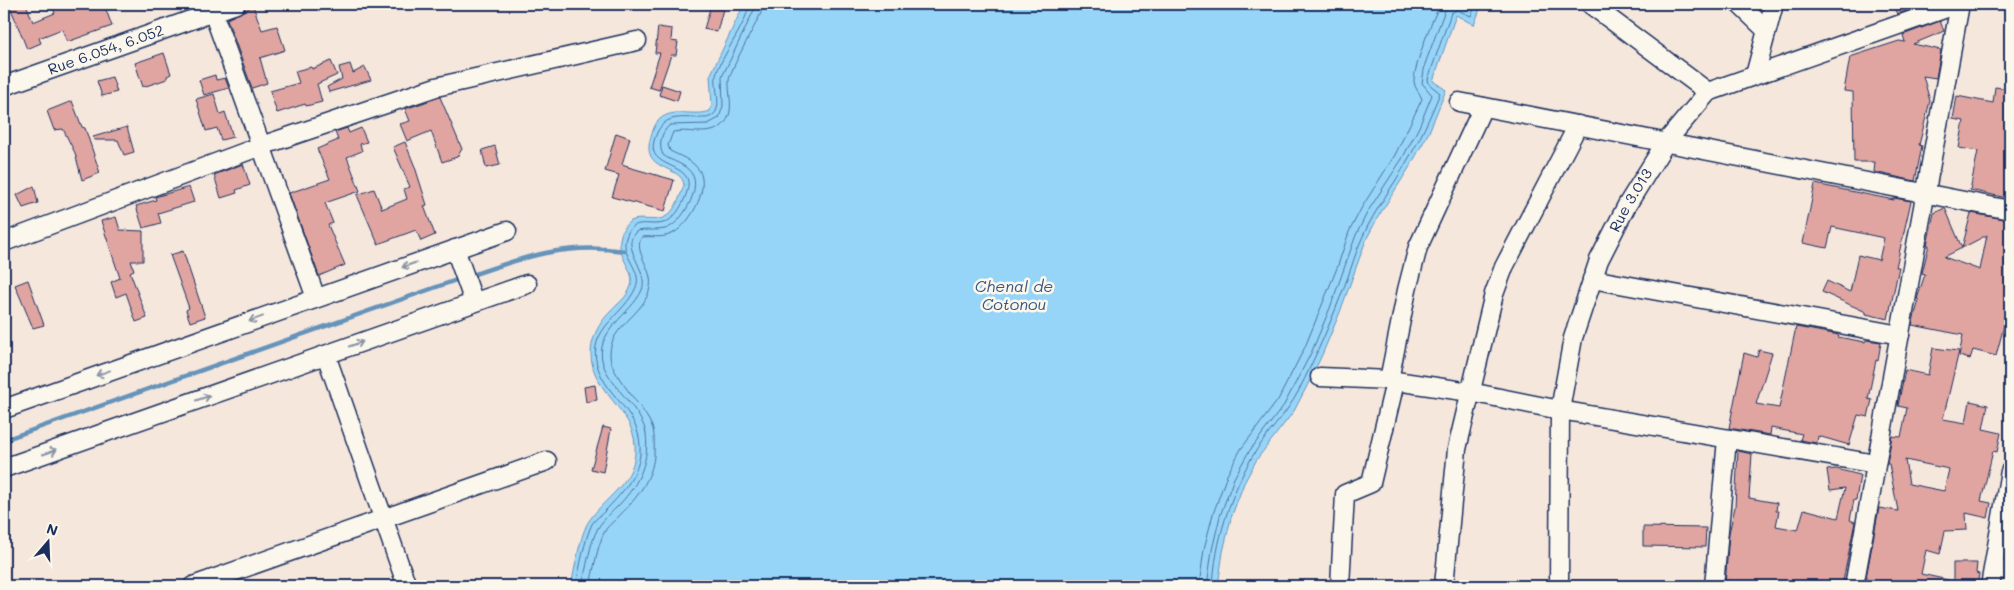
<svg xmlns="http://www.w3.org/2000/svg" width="2014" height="590" font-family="Mali,sans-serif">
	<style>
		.water { fill: #97d5f8; stroke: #6593ba }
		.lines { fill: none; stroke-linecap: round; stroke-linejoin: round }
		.shore { stroke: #4d719c; stroke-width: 1 }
		.stream { stroke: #6593ba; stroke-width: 4.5 }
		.building { fill: #e0a5a1; stroke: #1b2f5e; fill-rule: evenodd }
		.minor-casing { stroke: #1b2f5e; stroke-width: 21 }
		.minor { stroke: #fbf7ec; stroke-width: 18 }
		.oneway { stroke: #8b93a5 }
		.labels { text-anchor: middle; stroke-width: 5; stroke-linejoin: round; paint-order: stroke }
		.street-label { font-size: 15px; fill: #1b2f5e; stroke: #fbf7ec }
		.water-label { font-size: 16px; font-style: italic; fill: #3a5884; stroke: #fbf7ec }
	</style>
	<rect width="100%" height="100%" fill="#f6e7dd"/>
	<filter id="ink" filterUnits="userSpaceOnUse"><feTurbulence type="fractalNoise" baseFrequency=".02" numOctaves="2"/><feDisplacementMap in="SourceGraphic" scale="10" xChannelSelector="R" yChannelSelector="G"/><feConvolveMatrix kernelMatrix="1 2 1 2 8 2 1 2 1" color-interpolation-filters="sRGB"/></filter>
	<g filter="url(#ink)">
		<!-- water -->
		<path class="water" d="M 744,4 L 1482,4 L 1474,25 L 1456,15 L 1433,81 L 1446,90 L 1429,132 L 1411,165 L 1378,217 L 1366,240 L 1340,312 L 1322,355 L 1306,388 L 1294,411 L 1257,459 L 1244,483 L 1231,518 L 1223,552 L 1218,586 L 571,586 C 574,572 581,531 589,521 C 604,498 633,484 635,453 C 638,413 598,397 592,363 C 588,344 597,325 610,312 C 618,303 627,298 631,286 C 636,271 617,258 620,239 C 627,205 652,228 668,215 C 676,209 681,194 684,185 C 682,164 639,173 651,136 C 653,130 655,123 660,119 C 674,107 694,117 710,111 L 712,106 L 710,76 Z"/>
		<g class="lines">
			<!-- shore -->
			<g class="shore">
				<path d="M 576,586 C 579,570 585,538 592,524 C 595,519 601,515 605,511 C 620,495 638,477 640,454 C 643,412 607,399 597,365 C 587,328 625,315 636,287 C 643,270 620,256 626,238 C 632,216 648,227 663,223 C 676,220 686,199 688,187 C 692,162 646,169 654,141 C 662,113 678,118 702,118 C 706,118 709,118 713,115 C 724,106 712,84 717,72 C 724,52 747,24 749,4"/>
				<path d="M 582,586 C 586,570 590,542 598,528 C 602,521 610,514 616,508 C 636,488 650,464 646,434 C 643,411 611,387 603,364 C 593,331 631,315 642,290 C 650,270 618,246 637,231 C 646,229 656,231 665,229 C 681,225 702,189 692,174 C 685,163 672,162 663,155 C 658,145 661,132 670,125 L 708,124 L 719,118 L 723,106 L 722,77 L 754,10 L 755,4"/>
				<path d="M 590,586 C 593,572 598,543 605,531 C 608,525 616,520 621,514 C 636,499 652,479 654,456 C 654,448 655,437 653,429 C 645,406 609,375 610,354 C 610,325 645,315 650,287 C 654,269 632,251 642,237 C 650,236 661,238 669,235 C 688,229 711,189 699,170 C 692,160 680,156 670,151 L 668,145 L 673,132 C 688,129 706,136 719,128 C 737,116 728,97 729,80 C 730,70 755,26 761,13 L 762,4"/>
				<path d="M 1199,586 L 1204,549 L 1213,514 L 1227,475 L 1241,449 L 1278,400 L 1305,347 L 1337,268 L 1349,232 L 1362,207 L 1395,155 L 1422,99 C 1420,93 1415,89 1414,82 C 1413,69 1433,15 1441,4"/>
				<polyline points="1207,586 1212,550 1220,516 1234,478 1248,453 1284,405 1296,382 1312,351 1330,308 1356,235 1368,211 1402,159 1419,127 1432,95 1422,83 1425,64 1445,10 1449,6 1456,4"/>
				<path d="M 1213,586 C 1215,543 1230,495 1252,457 C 1266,434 1285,416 1298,392 C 1316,356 1332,320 1346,282 C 1352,267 1356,250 1363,236 C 1375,209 1393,187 1407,161 C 1420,140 1430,117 1440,93 L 1429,84 L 1428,79 L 1451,13 L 1457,10 L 1471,16 L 1476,4"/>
			</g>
			<!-- stream -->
			<g class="stream">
				<path d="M 469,276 C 523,257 567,242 625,251"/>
				<polyline points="4,440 462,278"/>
			</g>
		</g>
		<!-- building -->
		<g class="building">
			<polygon points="9,4 26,4 33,22 55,13 51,4 104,4 112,26 67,42 62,29 39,38 41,43 27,49"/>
			<polygon points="1906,4 1927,4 1897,14 1894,8"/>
			<polygon points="711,5 723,9 717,32 704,29"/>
			<polygon points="253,6 262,30 277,26 285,50 260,58 267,83 252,88 227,19"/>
			<polygon points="1940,21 1944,31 1913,44 1941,50 1936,78 1923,76 1930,101 1919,145 1922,146 1915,181 1874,172 1875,162 1854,162 1853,92 1844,91 1850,57 1899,41 1905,42 1903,35"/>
			<polygon points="658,27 672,29 671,41 678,42 676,55 671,55 659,90 649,87 660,53 655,53"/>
			<polygon points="164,53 171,74 167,76 167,79 143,87 135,63"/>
			<polygon points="331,61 337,75 317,84 322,102 306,106 305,104 277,113 270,91 299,83 295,71 311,67 312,69"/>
			<polygon points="350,64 353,73 365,67 371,80 329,92 327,87 342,79 339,67"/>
			<polygon points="215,75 216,80 225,78 229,88 204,95 199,80"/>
			<polygon points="112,77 117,92 102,96 97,81"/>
			<polygon points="662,85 680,91 677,101 659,95"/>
			<polygon points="1995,87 2010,89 2010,178 2007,198 1970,190 1978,151 1959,148 1964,121 1953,119 1957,96 1993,103"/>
			<polygon points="214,94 220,114 225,112 233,137 221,140 217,128 206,131 196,99"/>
			<polygon points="440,97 462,149 457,157 442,162 431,131 407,141 400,124 410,121 405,109"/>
			<polygon points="72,101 82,127 85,128 100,173 82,180 75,153 63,129 54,130 47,111"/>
			<polygon points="127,127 134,152 124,155 118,140 94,140 93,137"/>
			<polygon points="347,128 349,133 361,128 367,142 360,144 362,151 347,157 360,191 325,203 333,223 328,225 345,265 319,276 289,193 330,179 317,149 338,140 335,132"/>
			<polygon points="616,133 630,138 622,164 628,166 628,167 674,180 665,211 612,197 619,175 605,171"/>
			<polygon points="405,142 415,167 427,205 424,206 435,235 421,241 416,230 378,244 357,195 374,189 382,209 407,199 404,189 410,187 393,147"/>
			<polygon points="495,146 500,165 486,168 482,150"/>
			<polygon points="243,164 250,185 236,190 237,193 221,198 214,175"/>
			<polygon points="1815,184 1894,200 1894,198 1911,201 1896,267 1899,267 1888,319 1866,314 1866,312 1822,292 1827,281 1850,292 1858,255 1879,260 1884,238 1832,227 1827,248 1803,243"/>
			<polygon points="34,186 38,203 23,208 17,195"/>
			<polygon points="189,187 194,202 158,213 161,223 143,228 136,206 156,200 155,197"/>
			<polygon points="1945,208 1962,248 1944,257 1980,270 1987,235 1962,248 1971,213 2009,220 2006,229 2010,229 2010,319 2006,318 1996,356 1973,350 1970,359 1959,356 1963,335 1912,325 1919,300 1917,299 1918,296 1925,274 1922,273 1929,245 1927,245 1934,213"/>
			<polygon points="116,217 120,230 143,231 143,261 131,261 134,270 130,272 147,318 136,322 126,293 116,297 111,282 120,278 101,221"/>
			<polygon points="183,251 205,317 190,322 186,310 189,308 170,255"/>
			<polygon points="28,280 44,325 33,328 15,285"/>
			<polygon points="1796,327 1839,335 1838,337 1865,342 1866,340 1881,342 1878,361 1876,360 1868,399 1872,400 1868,417 1858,415 1849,445 1818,436 1817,443 1800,440 1802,434 1771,428 1770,435 1729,428 1744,353 1757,357 1759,350 1772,353 1756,404 1779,408"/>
			<path d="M 1933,348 L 1959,351 L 1943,419 L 1966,423 L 1970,401 L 1988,405 L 1983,429 L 2001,433 L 1997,452 L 1993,451 L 1981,501 L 1991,503 L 1988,518 L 1966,513 L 1967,530 L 1945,531 L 1940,554 L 1926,550 L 1921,574 L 1953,581 L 1953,563 L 1977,563 L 1976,573 L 1979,574 L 1977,586 L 1880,586 L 1865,583 L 1879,508 L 1898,511 L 1889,464 L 1887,464 L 1892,436 L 1901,437 L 1907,408 L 1898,406 L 1905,370 L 1928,375 ZM 1905,460 L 1949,469 L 1944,491 L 1909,484 Z"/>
			<polygon points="595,385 597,400 586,402 584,387"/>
			<polygon points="603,427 611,429 603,472 591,469"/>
			<polygon points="1738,451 1752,454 1749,498 1777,503 1776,511 1779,511 1776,526 1798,530 1804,509 1838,518 1845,488 1830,490 1827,470 1836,469 1860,475 1856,500 1854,500 1850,520 1855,522 1842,586 1725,586 1729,533 1735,507"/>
			<polygon points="1643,527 1706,528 1705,547 1643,546"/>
		</g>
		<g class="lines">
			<defs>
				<g id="minor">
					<polyline points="210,4 316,298"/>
					<polyline points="1590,4 1708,92"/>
					<polyline points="1739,4 1766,30"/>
					<polyline points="1755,75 1774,4"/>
					<path id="s1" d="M 4,86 L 236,4"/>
					<polyline points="1459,102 2010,210"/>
					<polyline points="4,242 261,146 436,87 637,41"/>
					<polyline points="455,249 474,302"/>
					<polyline points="1592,279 1900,335"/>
					<polyline points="326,355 407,586"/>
					<polyline points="1320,377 1389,380 1470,392 1560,410 1876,464"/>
					<polyline points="1389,380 1407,290 1418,247 1483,107"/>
					<polyline points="4,409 507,231"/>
					<polyline points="4,468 527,284"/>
					<polyline points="1994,568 2010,571"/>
					<polyline points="193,586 547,461"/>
					<polyline points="1340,586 1345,494 1371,483 1395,382"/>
					<polyline points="1444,586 1457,449 1494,294 1504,267 1578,125"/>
					<path id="s2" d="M 1559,586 L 1560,410 L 1573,338 L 1599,260 L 1627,205 L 1666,142 L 1708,92 L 1958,4"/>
					<polyline points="1714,586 1727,439"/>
					<polyline points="1854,586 1960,4"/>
					<polyline points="1990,586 2010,471"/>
				</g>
			</defs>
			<!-- minor casing -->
			<use href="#minor" class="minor-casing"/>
			<!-- minor -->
			<use href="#minor" class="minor"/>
		</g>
		<!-- one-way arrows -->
		<defs><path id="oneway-shaft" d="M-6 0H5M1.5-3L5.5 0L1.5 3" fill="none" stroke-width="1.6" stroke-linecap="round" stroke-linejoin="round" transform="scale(1.25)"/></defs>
		<g class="oneway">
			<use href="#oneway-shaft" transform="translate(409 265) rotate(161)"/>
			<use href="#oneway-shaft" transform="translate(256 319) rotate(160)"/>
			<use href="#oneway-shaft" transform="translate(356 344) rotate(-19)"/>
			<use href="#oneway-shaft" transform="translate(103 373) rotate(160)"/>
			<use href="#oneway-shaft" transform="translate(203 398) rotate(-19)"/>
			<use href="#oneway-shaft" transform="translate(50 452) rotate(-19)"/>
		</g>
	</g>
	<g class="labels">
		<!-- street labels -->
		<g class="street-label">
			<text dy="5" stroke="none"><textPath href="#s1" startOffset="108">Rue 6.054, 6.052</textPath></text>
			<text dy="5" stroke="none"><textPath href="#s2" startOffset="399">Rue 3.013</textPath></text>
		</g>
		<!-- water labels -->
		<g class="water-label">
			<text x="1014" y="292">Chenal de<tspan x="1014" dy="18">Cotonou</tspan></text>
		</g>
	</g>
	<!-- margin -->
	<rect width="2014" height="590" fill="none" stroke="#fbf7ec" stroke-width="20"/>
	<rect x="10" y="10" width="1994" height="570" fill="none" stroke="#1b2f5e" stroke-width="2" filter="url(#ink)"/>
	<!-- north arrow -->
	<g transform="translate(48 542) rotate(19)" stroke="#fbf7ec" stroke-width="4" paint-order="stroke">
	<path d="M0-4L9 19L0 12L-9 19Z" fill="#1b2f5e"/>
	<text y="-8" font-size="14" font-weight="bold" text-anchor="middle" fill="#1b2f5e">N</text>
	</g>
</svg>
